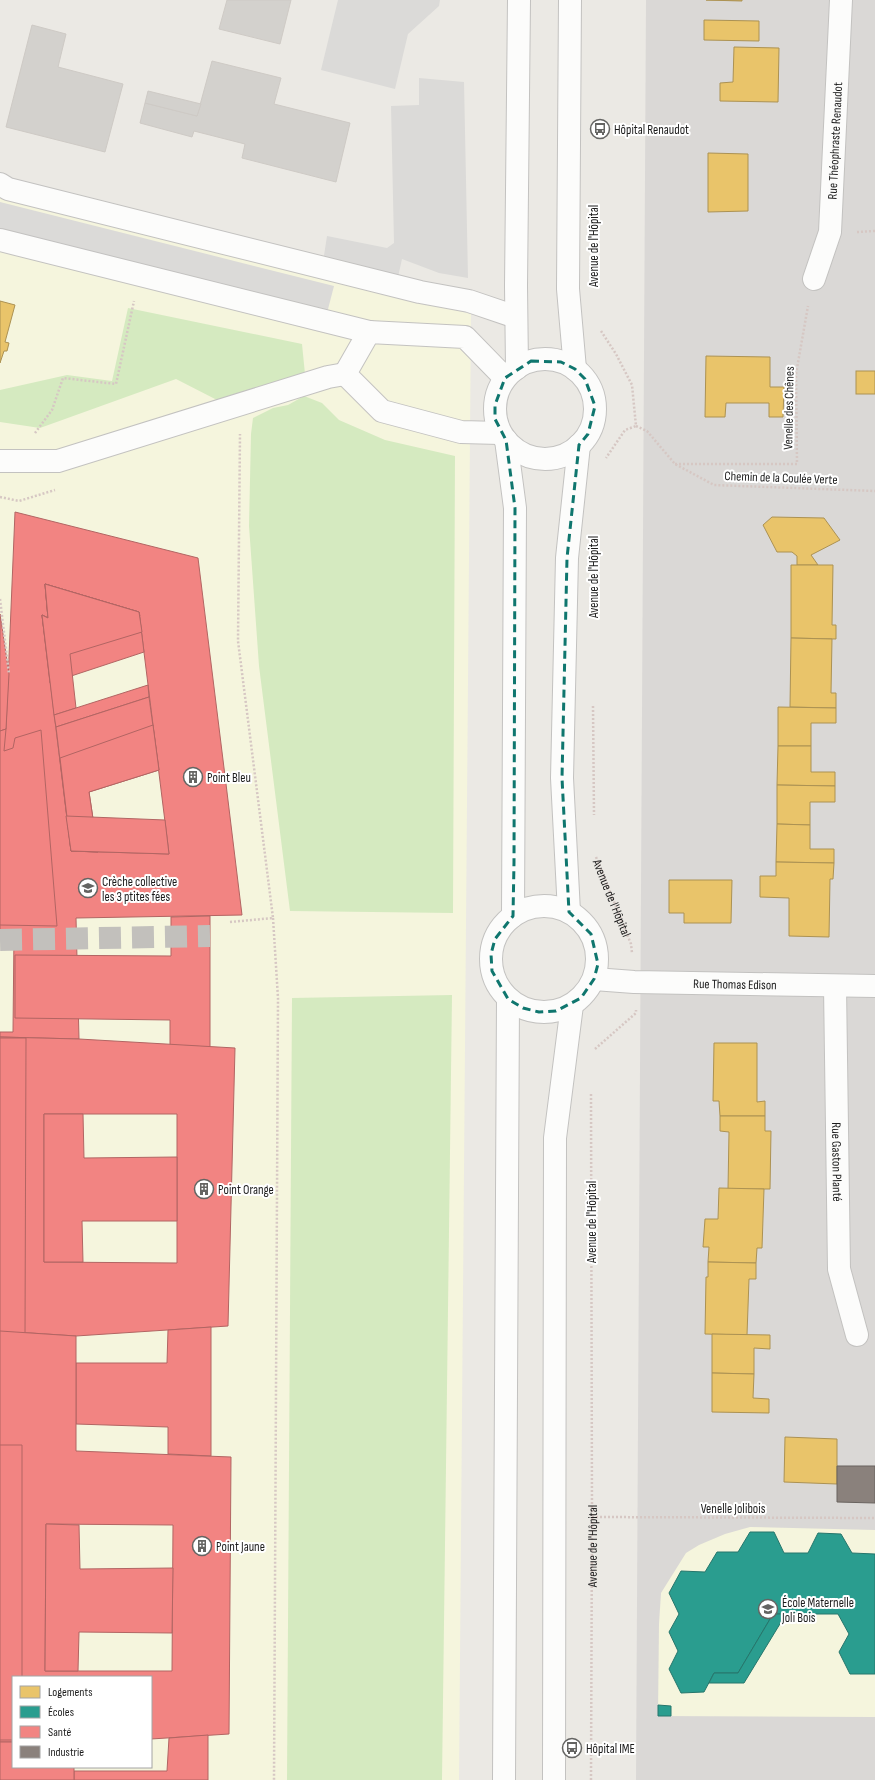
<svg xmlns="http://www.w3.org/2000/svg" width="875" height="1780" font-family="'Sofia Sans Condensed',sans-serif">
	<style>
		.residential { fill: #dad8d6 }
		.education { fill: #f5f5dd; fill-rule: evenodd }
		.grass { fill: #d5eac0 }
		.parking { fill: #dbdad8 }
		.homes { fill: #e9c46a; stroke: #ac9253 }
		.schools { fill: #2a9d8f; stroke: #26766c }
		.health { fill: #f28482; stroke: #b26563; fill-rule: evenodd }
		.industry { fill: #8a817c; stroke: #69635f }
		.building { fill: #d3d1cd; stroke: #cecac5 }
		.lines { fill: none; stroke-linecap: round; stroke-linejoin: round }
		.minor-tunnel { stroke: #c2c0bc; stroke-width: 22; stroke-dasharray: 22 11; stroke-linecap: butt }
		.minor-casing { stroke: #c3c2c0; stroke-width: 24 }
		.path { stroke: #d6c7c3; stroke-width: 2.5; stroke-dasharray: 2 2; stroke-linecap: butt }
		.minor { stroke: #fcfcfb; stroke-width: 22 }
		.marked { fill: none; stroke: #0f766e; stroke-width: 3; stroke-dasharray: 8 5; stroke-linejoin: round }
		.labels { text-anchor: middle; stroke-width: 4; stroke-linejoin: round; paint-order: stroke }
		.poi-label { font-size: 13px; fill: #1c1c1c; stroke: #fff; text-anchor: start }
		.street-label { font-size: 13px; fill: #1c1c1c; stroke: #fff }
	</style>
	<rect width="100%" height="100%" fill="#ebe9e4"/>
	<!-- residential -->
	<polygon class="residential" points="646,0 875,0 875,1780 636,1780"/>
	<!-- education -->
	<g class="education">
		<path d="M 0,194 L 471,314 L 459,1780 L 0,1780 ZM 13,1677 L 151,1677 L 151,1767 L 13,1767 Z"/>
		<polygon points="750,1527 875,1530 875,1717 658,1716 659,1624 661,1593 686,1553 699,1545 725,1534"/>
	</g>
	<!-- grass -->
	<g class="grass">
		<polygon points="128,308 302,344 305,374 217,400 176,379 40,428 0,422 0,390 67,375 112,381"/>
		<polygon points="304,396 322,403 339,420 385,440 455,456 453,913 290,911 259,666 249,526 251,434 253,418 273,408 288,405"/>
		<polygon points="452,995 442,1780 287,1780 292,998"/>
	</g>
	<!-- parking -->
	<g class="parking">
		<polygon points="338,0 440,0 439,6 408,34 395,89 321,70"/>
		<polygon points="419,78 464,82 468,278 439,273 402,259 398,277 323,262 327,236 387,248 394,243 391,106 419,105"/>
		<polygon points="0,202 334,286 327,313 0,229"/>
	</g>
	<!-- homes -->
	<g class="homes">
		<polygon points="706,0 742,0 742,1"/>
		<polygon points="704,20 759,21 759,41 704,40"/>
		<polygon points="734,47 779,48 778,102 720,101 720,83 733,82"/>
		<polygon points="708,153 748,154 748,211 708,212"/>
		<polygon points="0,301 15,305 5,342 9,343 7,351 4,351 0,363"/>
		<polygon points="706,356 770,357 770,387 784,387 783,417 769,417 769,403 726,403 725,417 705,417"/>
		<rect x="856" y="371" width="19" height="23"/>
		<polygon points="772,517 824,518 840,540 811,555 818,565 797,565 797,556 792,552 777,552 763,525"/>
		<polygon points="791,565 833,565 832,625 836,625 836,639 791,638"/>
		<polygon points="791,638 832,639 831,693 836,693 836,708 790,707"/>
		<polygon points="778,707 836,708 836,723 811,723 811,746 778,746"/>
		<polygon points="778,746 811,746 811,772 835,772 835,786 777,785"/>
		<polygon points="777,785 835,786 835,802 810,802 810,825 777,824"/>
		<polygon points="777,824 810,825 810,849 834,849 834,863 776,862"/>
		<polygon points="776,862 834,863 833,879 830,879 829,937 789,936 789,898 760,897 760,876 776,876"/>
		<polygon points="669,880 732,880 731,923 684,923 684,913 669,913"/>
		<polygon points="714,1043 757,1043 757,1102 765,1101 765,1116 720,1116 719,1101 713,1101"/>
		<polygon points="720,1116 765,1116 765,1131 771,1131 770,1189 728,1189 729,1132 720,1131"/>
		<polygon points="719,1188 764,1189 762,1248 757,1248 756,1263 708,1262 709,1247 703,1247 705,1219 718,1219"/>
		<polygon points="708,1262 756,1263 756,1279 749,1279 747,1335 705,1334 706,1277 708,1277"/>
		<polygon points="712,1334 770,1335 770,1349 754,1348 754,1374 712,1373"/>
		<polygon points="712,1373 754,1374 753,1398 769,1399 769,1413 712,1412"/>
		<polygon points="785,1437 837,1439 837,1484 784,1482"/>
	</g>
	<!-- schools -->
	<g class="schools">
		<polygon points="750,1532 774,1532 784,1553 808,1553 818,1533 841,1534 852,1553 875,1554 875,1674 850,1674 839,1652 849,1634 838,1614 773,1614 738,1673 714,1673 704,1692 681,1693 669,1669 678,1651 669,1632 679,1614 669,1593 681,1571 705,1572 717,1552 738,1552"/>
		<polygon points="773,1614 786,1614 744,1683 709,1683 714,1673 738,1673"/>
		<polygon points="658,1705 671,1706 671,1716 658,1716"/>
	</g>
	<!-- health -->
	<g class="health">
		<path d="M 15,512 L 198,558 L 226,784 L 242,915 L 76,918 L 79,1039 L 0,1037 L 0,1032 L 13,1032 L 14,933 L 0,933 L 0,731 L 6,729 ZM 45,584 L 139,612 L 169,854 L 71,851 L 42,615 L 48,618 Z"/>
		<polygon points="45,584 139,612 140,616 46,646 42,615 48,618"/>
		<polygon points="45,584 139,612 144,652 50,683 42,615 48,618"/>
		<polygon points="45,584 139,612 142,632 70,654 76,708 54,715 42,615 48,618"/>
		<polygon points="0,614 9,674 6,729 0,731"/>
		<polygon points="148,685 149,697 56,727 54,715"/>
		<polygon points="149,697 159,770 89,792 98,852 71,851 56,727"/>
		<polygon points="153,725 159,770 89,792 98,852 71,851 60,758"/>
		<polygon points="6,729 4,751 13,748 15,738 41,730 57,926 0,925 0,731"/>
		<polygon points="66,816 165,820 169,854 71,851"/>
		<polygon points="210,916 210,1047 170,1045 170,1020 15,1018 15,955 171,956 171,917"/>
		<path d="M 0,1037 L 79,1039 L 235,1048 L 228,1326 L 76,1336 L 0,1331 ZM 44,1114 L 177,1114 L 177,1263 L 44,1262 Z"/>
		<polygon points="0,1038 26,1038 25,1335 0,1334"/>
		<polygon points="44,1114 83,1114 84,1158 177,1157 177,1221 82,1221 83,1262 44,1262"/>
		<polygon points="211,1327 211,1456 168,1454 168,1427 76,1424 76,1363 167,1363 168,1330"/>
		<path d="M 0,1331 L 76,1336 L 76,1451 L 231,1457 L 229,1734 L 151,1739 L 151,1677 L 13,1677 L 13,1742 L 0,1742 ZM 46,1524 L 173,1525 L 172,1671 L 45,1671 Z"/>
		<polygon points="0,1445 22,1445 22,1677 13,1677 13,1740 0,1740"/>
		<polygon points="46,1524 79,1525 80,1569 173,1568 172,1633 79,1632 78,1671 45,1671"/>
		<polygon points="208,1735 208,1780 74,1780 74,1771 167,1771 169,1738"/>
		<polygon points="0,1742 13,1742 13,1767 74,1767 74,1780 0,1780"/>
	</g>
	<!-- industry -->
	<polygon class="industry" points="837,1466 875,1466 875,1503 837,1502"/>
	<!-- building -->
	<g class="building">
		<polygon points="227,0 291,0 280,44 219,29"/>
		<polygon points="32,25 66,34 58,67 123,84 105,152 6,127"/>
		<polygon points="212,61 281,78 274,104 350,123 336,182 242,158 245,144 194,131 192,137 140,123 145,103 197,116"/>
		<polygon points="148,91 201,104 197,116 145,103"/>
	</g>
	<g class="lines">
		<!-- minor-tunnel -->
		<polyline class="minor-tunnel" points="0,940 210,936"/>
		<defs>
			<g id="minor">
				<polyline points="570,0 568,289 575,369"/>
				<polyline points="0,184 8,189 420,292 469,301 516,317"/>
				<polyline points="0,240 369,332"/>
				<path id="s3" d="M 814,279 L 830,232 L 841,0"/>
				<circle cx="545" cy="409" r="50"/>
				<polyline points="517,368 516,286 519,0"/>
				<polyline points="500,433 461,432 382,411 345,374 369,332 465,337 505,378"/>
				<polyline points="506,440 515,508 513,916"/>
				<polyline points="0,461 58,461 328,377 345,374"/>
				<circle cx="544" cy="959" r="53"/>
				<polyline points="569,912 562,778 567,558 579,445"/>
				<path id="s4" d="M 594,979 L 634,982 L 875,986"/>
				<path id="s5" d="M 835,986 L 839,1269 L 857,1335"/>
				<polyline points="504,1780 508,999"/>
				<polyline points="554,1780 555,1138 572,1005"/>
			</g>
		</defs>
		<!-- minor casing -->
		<use href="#minor" class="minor-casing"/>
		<!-- path -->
		<g class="path">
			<polyline points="857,232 875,231"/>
			<polyline points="601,331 616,354 632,385 636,426 625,430 606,458"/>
			<polyline points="636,426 647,431 675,464 714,485 875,491"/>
			<polyline points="35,433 52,410 63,378 116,384 134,301"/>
			<polyline points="675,464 797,464 796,374 808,306"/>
			<polyline points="0,497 19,501 55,490"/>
			<polyline points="0,599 9,674"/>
			<polyline points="593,706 594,815"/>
			<path id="s1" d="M 596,857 L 631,944 L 632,953"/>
			<polyline points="273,918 278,998 274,1780"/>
			<polyline points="230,922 273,918 238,641 240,434"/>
			<polyline points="595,1049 636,1013 636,1010"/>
			<polyline points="592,1517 875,1518"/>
			<path id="s2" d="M 591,1780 L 592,1517 L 591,1093"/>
		</g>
		<!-- minor -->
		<use href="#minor" class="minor"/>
	</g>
	<!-- marked area -->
	<path class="marked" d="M 531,361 L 561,362 L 575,369 L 585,379 L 595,406 L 588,434 L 579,445 L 567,558 L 562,778 L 569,912 L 591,934 L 598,964 L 594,979 L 581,998 L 556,1011 L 539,1012 L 523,1008 L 508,999 L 492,971 L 491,954 L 495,939 L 513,916 L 514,862 L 515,508 L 506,440 L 495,419 L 495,405 L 505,378 Z"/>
	<!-- icons -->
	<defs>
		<symbol id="bus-ring" viewBox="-11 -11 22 22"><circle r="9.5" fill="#fff" stroke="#646462" stroke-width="1.5"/><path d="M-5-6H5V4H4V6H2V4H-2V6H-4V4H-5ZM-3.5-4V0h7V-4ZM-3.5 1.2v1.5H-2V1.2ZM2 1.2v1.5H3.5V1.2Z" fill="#646462"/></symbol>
		<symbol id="building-ring" viewBox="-11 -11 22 22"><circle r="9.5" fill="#fff" stroke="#646462" stroke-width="1.5"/><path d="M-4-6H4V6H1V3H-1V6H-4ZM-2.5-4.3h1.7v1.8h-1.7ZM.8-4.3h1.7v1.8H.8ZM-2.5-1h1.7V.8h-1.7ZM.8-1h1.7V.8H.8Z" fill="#646462"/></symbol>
		<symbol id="school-ring" viewBox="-11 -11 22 22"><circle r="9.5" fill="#fff" stroke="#646462" stroke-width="1.5"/><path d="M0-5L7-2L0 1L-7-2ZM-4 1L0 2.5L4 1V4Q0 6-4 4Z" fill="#646462"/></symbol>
	</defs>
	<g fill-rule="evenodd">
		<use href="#bus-ring" x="589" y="118" width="22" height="22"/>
		<use href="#building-ring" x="182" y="766" width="22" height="22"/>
		<use href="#school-ring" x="77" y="877" width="22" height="22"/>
		<use href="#building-ring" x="193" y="1178" width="22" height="22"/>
		<use href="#building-ring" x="191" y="1535" width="22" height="22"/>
		<use href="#school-ring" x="757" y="1598" width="22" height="22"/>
		<use href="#bus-ring" x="561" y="1737" width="22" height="22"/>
	</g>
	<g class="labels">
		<!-- poi labels -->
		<g class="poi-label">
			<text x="614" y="134">Hôpital Renaudot</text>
			<text x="207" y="782">Point Bleu</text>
			<text x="102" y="886">Crèche collective<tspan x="102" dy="15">les 3 ptites fées</tspan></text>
			<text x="218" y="1194">Point Orange</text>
			<text x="216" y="1551">Point Jaune</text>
			<text x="782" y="1607">École Maternelle<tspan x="782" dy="15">Joli Bois</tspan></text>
			<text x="586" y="1753">Hôpital IME</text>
		</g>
		<!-- street labels -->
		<g class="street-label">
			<text dy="5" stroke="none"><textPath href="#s3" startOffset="141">Rue Théophraste Renaudot</textPath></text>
			<text transform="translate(593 246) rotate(-90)" y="5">Avenue de l'Hôpital</text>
			<text transform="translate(788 408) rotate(-89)" y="5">Venelle des Chênes</text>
			<text transform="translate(781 477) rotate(2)" y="5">Chemin de la Coulée Verte</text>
			<text transform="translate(593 577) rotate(-90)" y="5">Avenue de l'Hôpital</text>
			<text dy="5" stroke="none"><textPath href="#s1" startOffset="44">Avenue de l'Hôpital</textPath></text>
			<text dy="5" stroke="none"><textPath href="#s4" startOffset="141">Rue Thomas Edison</textPath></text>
			<text dy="5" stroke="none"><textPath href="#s5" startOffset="176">Rue Gaston Planté</textPath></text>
			<text transform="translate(591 1222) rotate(-90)" y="5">Avenue de l'Hôpital</text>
			<text x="733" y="1513">Venelle Jolibois</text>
			<text dy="5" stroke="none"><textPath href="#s2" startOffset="234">Avenue de l'Hôpital</textPath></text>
		</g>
	</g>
	<!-- legend -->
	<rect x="12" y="1676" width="140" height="92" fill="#ffffff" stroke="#a4a4a4"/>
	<rect x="20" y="1686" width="20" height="12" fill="#e9c46a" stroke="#a4a4a4"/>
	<text x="48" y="1696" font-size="12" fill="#1c1c1c">Logements</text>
	<rect x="20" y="1706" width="20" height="12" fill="#2a9d8f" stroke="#a4a4a4"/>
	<text x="48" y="1716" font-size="12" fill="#1c1c1c">Écoles</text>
	<rect x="20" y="1726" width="20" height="12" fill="#f28482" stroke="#a4a4a4"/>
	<text x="48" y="1736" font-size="12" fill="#1c1c1c">Santé</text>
	<rect x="20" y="1746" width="20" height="12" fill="#8a817c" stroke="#a4a4a4"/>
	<text x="48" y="1756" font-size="12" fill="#1c1c1c">Industrie</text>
</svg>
